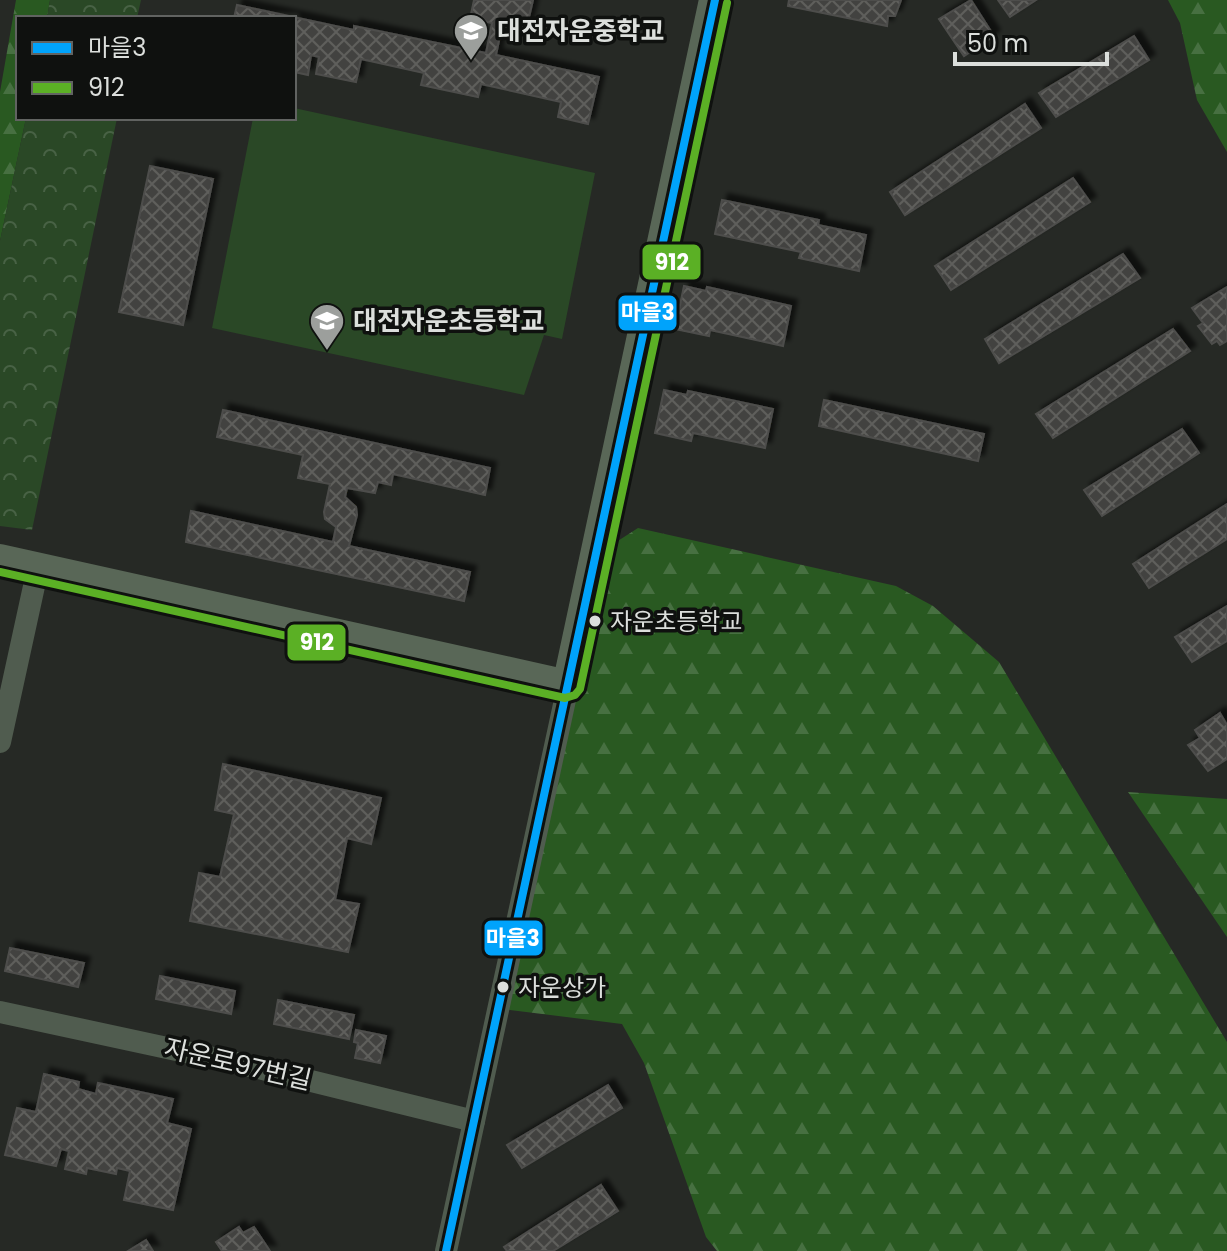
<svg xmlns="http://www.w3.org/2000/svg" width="1227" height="1251" font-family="Poppins,'Noto Sans KR',sans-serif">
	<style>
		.forest { fill: url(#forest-firs) }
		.park { fill: url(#park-crowns) }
		.pitch { fill: #2a4826 }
		.building { fill: url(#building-cross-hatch); stroke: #4e4e4c; stroke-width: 2; filter: url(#shadow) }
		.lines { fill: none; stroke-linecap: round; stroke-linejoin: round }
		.street { stroke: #505c4f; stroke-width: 22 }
		.secondary { stroke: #596757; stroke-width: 32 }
		.bus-1-casing { stroke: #0f110f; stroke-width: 14 }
		.bus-2-casing { stroke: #0f110f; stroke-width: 14 }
		.bus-1 { stroke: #00a3fb; stroke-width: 8 }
		.bus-2 { stroke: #5bb025; stroke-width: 8 }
		.bus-dot { fill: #dcdfdc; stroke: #0f110f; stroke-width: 3 }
		.labels { text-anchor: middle; stroke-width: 7; stroke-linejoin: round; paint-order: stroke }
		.bus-label { font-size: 24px; fill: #dcdfdc; stroke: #0f110f; text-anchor: start }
		.poi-label { font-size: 26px; font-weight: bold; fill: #dcdfdc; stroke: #0f110f; text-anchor: start }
		.street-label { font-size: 26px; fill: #dcdfdc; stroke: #0f110f }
		.line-badge { stroke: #0f110f; stroke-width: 3 }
		.badge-label { font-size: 22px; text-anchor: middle; font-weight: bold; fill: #fff }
	</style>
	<defs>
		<pattern id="forest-firs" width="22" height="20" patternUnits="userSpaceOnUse" patternTransform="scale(2)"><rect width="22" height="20" fill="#295921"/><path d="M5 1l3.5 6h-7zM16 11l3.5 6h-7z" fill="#477041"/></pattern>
		<pattern id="park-crowns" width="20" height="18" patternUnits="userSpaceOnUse" patternTransform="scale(2)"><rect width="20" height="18" fill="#2a4826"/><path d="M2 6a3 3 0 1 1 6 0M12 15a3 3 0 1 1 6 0" fill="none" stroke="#486245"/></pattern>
		<pattern id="building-cross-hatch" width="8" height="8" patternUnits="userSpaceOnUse" patternTransform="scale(2)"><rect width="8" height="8" fill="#434341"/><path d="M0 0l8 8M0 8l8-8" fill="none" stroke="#5e5e5c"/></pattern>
		<filter id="shadow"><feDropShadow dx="6" dy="-6" stdDeviation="2" flood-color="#0009"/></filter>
	</defs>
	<rect width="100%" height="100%" fill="#262925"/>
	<!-- forest -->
	<g class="forest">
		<polygon points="16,0 50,0 47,18 18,18 18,118 26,118 0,241 0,92"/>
		<polygon points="1168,0 1227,0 1227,152 1197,100 1180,23"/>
		<polygon points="638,528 896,586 933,606 999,662 1227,1042 1227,1251 717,1251 706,1237 644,1063 622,1024 503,1009 610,546"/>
		<polygon points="1128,792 1227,799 1227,937"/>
	</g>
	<!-- park -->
	<g class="park">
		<polygon points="50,0 141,0 137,18 47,18"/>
		<polygon points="26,118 117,118 32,530 0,526 0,241"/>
	</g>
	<!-- pitch -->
	<polygon class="pitch" points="294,108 595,173 562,339 544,335 524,395 212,328 253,118 294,118"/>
	<!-- building -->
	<g class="building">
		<polygon points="474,0 533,0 526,30 502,26 496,55 599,77 588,124 558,117 561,102 481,84 478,97 421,85 424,73 361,59 356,82 316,74 319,57 311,55 308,75 294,72 294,18 234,18 237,5 354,30 354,26 486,53 492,23 470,19"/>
		<polygon points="789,0 901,0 895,16 888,16 887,26 788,6"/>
		<polygon points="971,0 994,36 964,56 939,19"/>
		<polygon points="998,0 1036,0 1010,17"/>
		<polygon points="1134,36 1149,60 1056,117 1039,93"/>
		<polygon points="1025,104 1041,128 905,215 890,192"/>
		<polygon points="150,166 213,179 183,325 119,312"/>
		<polygon points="1073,178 1090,202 951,290 935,266"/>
		<polygon points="722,200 819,220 818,225 866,235 859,271 799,258 801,252 715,234"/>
		<polygon points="1123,254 1140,278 999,363 985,339"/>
		<polygon points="684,286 706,291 707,287 791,306 783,346 710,330 709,336 675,329"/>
		<polygon points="1227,287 1227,341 1220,345 1217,341 1212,344 1198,326 1203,323 1192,308"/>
		<polygon points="1173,329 1190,351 1053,438 1036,414"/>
		<polygon points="664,390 687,395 688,391 773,409 765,448 693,433 691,441 655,433"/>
		<polygon points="824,400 984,434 978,461 819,426"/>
		<polygon points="223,410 490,468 485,495 393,474 391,485 378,482 375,493 347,488 345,497 356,507 357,515 349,546 470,572 464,601 186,542 191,511 333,542 336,527 325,519 324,512 330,484 298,478 303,455 217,437"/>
		<polygon points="1182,429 1199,453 1102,516 1084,490"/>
		<polygon points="1227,504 1227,539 1149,588 1133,564"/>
		<polygon points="1227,606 1227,641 1192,662 1175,637"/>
		<polygon points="1220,713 1227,725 1227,759 1208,771 1188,745 1200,738 1195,730"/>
		<polygon points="223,764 381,798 371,844 347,838 335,900 359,904 348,952 190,921 199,873 220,877 234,814 215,810"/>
		<polygon points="10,948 84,963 78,987 5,971"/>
		<polygon points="160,976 235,991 231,1014 156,999"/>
		<polygon points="278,1000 354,1015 349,1039 274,1024"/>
		<polygon points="356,1030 386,1036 380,1063 355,1058 358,1043 354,1042"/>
		<polygon points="44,1074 79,1082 78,1089 96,1094 98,1083 173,1099 167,1123 191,1129 173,1210 124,1200 130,1171 117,1168 116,1174 87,1168 86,1174 65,1169 69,1151 61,1149 56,1166 5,1155 17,1108 36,1112"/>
		<polygon points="608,1085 622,1108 522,1168 507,1145"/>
		<polygon points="601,1185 618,1211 553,1251 507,1251 504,1247"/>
		<polygon points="239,1227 243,1233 254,1227 270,1251 222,1251 216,1242"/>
		<polygon points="146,1240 153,1251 128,1251"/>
	</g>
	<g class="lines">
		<!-- street -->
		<g class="street">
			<polyline points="0,742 38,568"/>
			<polyline points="0,1012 246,1065 474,1121"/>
			<polyline points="446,1251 568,686"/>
		</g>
		<!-- secondary -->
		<polyline class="secondary" points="0,560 568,686 715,0"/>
		<defs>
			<polyline id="bus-1" points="446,1251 715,0"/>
			<polyline id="bus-2" points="0,572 565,698 575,695 580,689 727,3"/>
		</defs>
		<!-- bus-1 casing -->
		<use href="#bus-1" class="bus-1-casing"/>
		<!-- bus-2 casing -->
		<use href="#bus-2" class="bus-2-casing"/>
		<!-- bus-1 -->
		<use href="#bus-1" class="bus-1"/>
		<!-- bus-2 -->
		<use href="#bus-2" class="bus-2"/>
	</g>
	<!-- icons -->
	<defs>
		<symbol id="school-pin" viewBox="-11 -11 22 30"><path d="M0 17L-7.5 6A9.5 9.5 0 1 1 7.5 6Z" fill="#9c9f9c" stroke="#0f110f"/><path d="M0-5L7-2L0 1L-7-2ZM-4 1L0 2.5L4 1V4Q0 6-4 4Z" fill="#fff"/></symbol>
	</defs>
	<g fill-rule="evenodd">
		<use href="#school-pin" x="451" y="11" width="40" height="54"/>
		<use href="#school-pin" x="307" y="301" width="40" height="54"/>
	</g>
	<!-- markers -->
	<g class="bus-dot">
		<circle cx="595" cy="621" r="7"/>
		<circle cx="503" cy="987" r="7"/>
	</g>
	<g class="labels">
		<!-- bus labels -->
		<g class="bus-label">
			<text x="610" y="630">자운초등학교</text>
			<text x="518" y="996">자운상가</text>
		</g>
		<!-- poi labels -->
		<g class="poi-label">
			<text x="497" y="40">대전자운중학교</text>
			<text x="353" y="330">대전자운초등학교</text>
		</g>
		<!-- street labels -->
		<g class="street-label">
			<text transform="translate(238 1064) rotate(13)" y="9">자운로97번길</text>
		</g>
	</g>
	<g class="line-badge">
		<rect x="641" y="243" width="61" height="38" rx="8" fill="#5bb025"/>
		<rect x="617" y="294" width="61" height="38" rx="8" fill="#00a3fb"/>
		<rect x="286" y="623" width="61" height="39" rx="8" fill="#5bb025"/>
		<rect x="483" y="919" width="61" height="38" rx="8" fill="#00a3fb"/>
	</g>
	<g class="badge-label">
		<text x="672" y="270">912</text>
		<text x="648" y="320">마을3</text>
		<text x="317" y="650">912</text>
		<text x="513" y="946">마을3</text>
	</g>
	<!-- legend -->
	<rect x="16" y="16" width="280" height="104" fill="#0f110f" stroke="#616361" stroke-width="2"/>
	<rect x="32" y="42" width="40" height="12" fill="#00a3fb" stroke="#616361" stroke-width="2"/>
	<text x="88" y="56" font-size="24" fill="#dcdfdc">마을3</text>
	<rect x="32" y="82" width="40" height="12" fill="#5bb025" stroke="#616361" stroke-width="2"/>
	<text x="88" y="96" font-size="24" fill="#dcdfdc">912</text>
	<!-- scale -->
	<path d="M955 52v12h152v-12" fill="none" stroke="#dcdfdc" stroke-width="4"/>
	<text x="967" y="52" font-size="24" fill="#dcdfdc" stroke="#0f110f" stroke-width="6" paint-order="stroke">50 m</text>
</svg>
